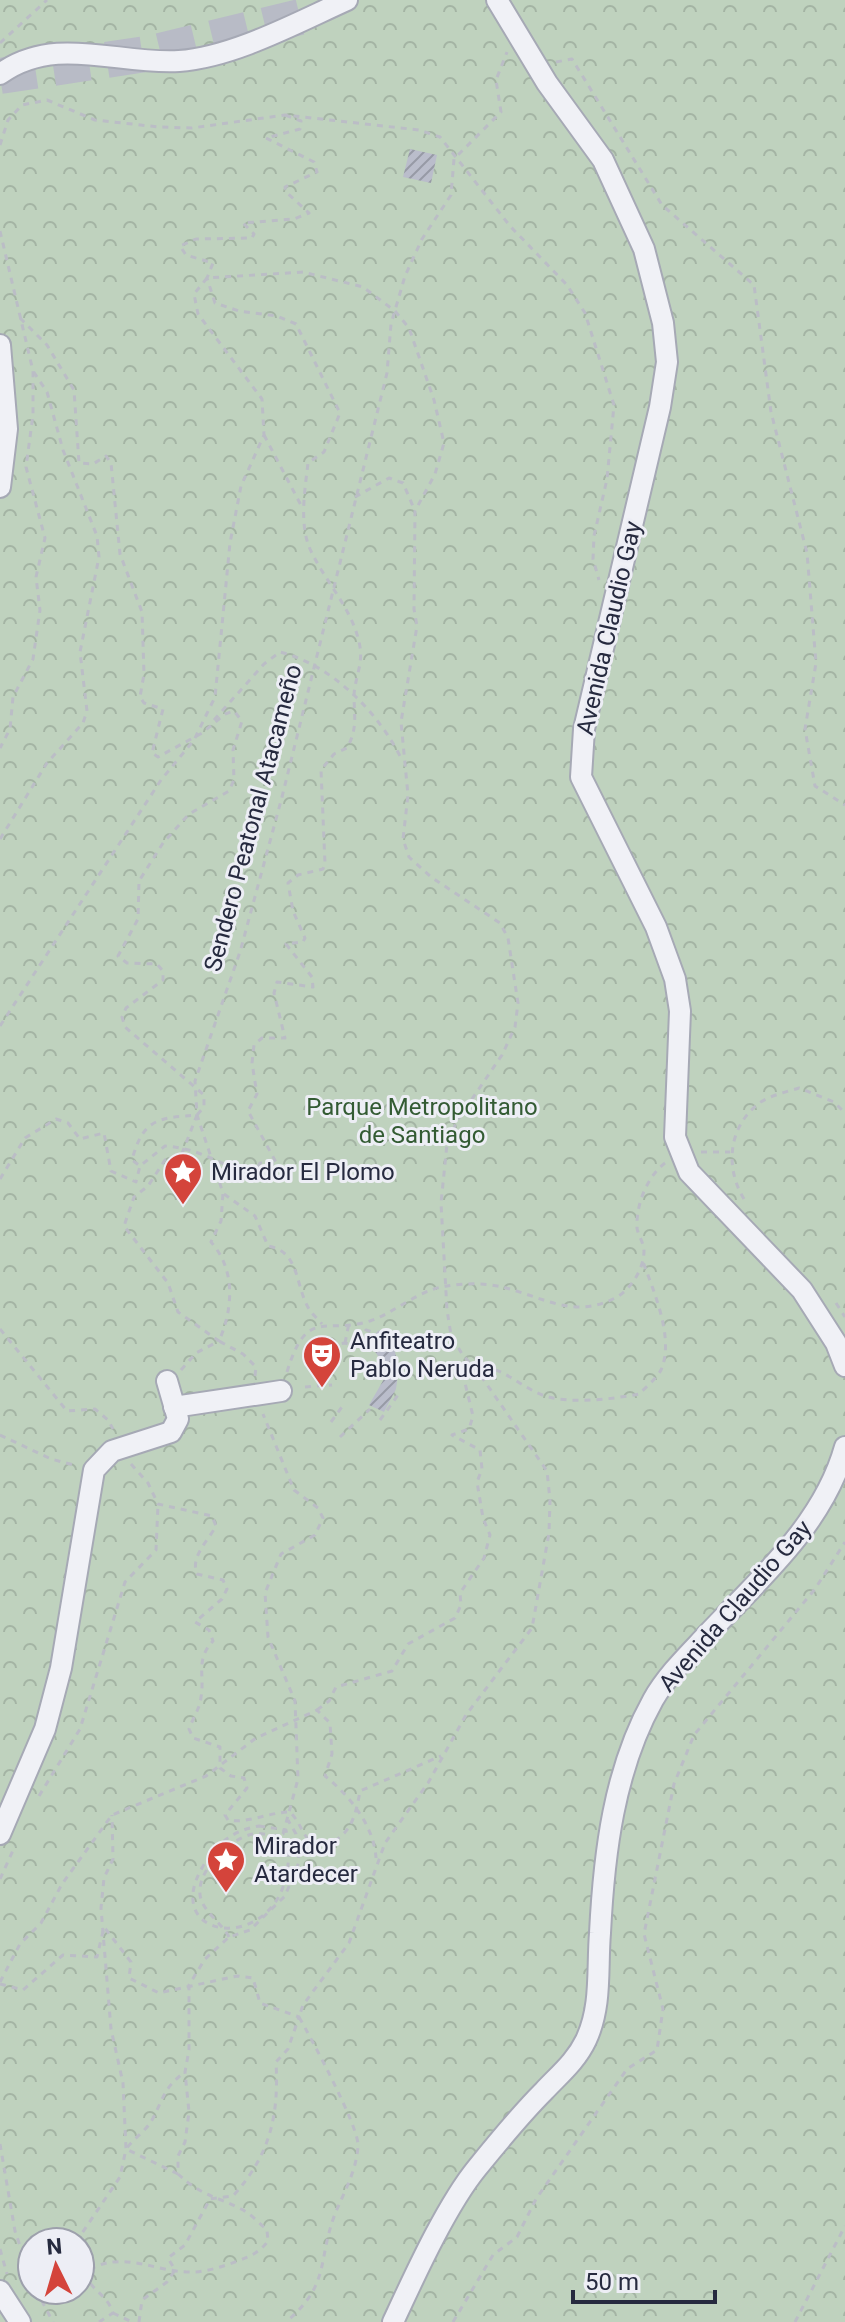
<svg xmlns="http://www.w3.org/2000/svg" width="845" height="2322" font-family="Roboto,sans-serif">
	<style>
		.forest { fill: url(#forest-crowns); fill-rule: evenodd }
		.building { fill: url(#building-hatch) }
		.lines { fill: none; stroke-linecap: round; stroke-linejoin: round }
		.highway-tunnel { stroke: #b8bbc6; stroke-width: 36; stroke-dasharray: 36 18; stroke-linecap: butt }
		.street-casing { stroke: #a6a9b5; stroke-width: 24 }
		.path { stroke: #bbbdc6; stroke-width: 3; stroke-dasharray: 6 6; stroke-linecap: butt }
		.street { stroke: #f0f1f6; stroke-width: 20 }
		.labels { text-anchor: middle; stroke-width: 6; stroke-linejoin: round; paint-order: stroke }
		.street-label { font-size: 24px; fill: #262a3f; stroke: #edeef5 }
		.park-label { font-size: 24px; fill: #335b33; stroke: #edeef5 }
		.poi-label { font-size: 24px; fill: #262a3f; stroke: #edeef5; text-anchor: start }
	</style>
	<defs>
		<pattern id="forest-crowns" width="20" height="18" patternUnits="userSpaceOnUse" patternTransform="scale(2)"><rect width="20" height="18" fill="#bfd2be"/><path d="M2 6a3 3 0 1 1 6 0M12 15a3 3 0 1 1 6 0" fill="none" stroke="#a4b4a4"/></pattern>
		<pattern id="building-hatch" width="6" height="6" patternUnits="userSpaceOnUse" patternTransform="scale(2)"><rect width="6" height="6" fill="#babdcb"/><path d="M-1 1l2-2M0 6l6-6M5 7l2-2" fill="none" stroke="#979aa6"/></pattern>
	</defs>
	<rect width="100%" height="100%" fill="#dddfe8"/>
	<!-- forest -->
	<path class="forest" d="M 0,0 L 845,0 L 845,2322 L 0,2322 ZM 32,2242 L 80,2242 L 80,2290 L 32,2290 Z"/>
	<!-- building -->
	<g class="building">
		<polygon points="410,149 437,155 431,183 403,177"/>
		<polygon points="379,1330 394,1348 399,1368 396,1389 384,1412 369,1405 384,1379 382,1362 368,1341"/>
	</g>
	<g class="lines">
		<!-- highway-tunnel -->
		<polyline class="highway-tunnel" points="0,76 152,53 300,17"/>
		<defs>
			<g id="street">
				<polyline points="497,0 547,83 603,160 644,249 663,323 667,362 660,407 584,729 581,777 656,927 675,979 680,1011 675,1137 689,1172 802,1290 836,1343 845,1366"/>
				<path d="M 0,74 C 55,34 118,65 179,61 C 234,57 298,22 347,0"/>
				<polyline points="0,345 7,429 0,487"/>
				<polyline points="174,1407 281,1391"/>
				<polyline points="0,1834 45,1729 61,1668 94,1470 112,1451 171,1432 178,1419 167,1381"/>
				<polyline points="0,2291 20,2322"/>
				<path d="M 393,2322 C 414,2277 446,2206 477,2168 C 498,2142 520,2115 544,2091 C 560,2074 576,2061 586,2040 C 602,2006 597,1969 600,1933 C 604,1853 614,1770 653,1700 C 666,1677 685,1658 703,1639 C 757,1581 823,1526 845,1447"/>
			</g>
		</defs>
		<!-- street casing -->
		<use href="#street" class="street-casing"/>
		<!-- path -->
		<g class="path">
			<polyline points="0,43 47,0"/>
			<polyline points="556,62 572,59 662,205 754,285 771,412 807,553 816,663 805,729 815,786 845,805"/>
			<polyline points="0,145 8,120 22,105 47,100 95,120 159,127 192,128 285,115 419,130 440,137 510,226 567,285 585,313 614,405 607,479 594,536 593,559 599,580"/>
			<polyline points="0,231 33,371 33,415 26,467 45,538 36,577 40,610 33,659 13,697 10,729 0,748"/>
			<path d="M 20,318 L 47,345 L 74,390 L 79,463 L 93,464 L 106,456 L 111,463 L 120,554 L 142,612 L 144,674 L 140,697 L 144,703 L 163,709 L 152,753 L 158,757 L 202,733 L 225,714 L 234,711 L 242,721 L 233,750 L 234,780 L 229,791 L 189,814 L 163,843 L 139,881 L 138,919 L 118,956 L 127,963 L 157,964 L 163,971 L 163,980 L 126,1008 L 122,1017 L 125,1027 L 204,1095 L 204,1107 L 197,1115 C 159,1118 143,1118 132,1160 L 140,1166"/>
			<polyline points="264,435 303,509"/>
			<polyline points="355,497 389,478 403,483 415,511"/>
			<path d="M 214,720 L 264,664 L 280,652 C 332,665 378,712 401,758"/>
			<polyline points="0,839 47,763 83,723 87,711 80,652 99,557 97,536 63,450 47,392 33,371"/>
			<path d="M 0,1026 L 161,780 L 194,740 L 215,697 L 230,543 L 241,486 L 264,435 L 262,399 L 198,314 L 194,294 L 207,278 L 303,272 L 363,287 L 395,311 L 409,328 L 434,400 L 444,443 L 435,474 L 415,511 L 414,609 L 417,626 L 401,722 L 408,795 L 403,839 L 409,857 L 431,877 L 500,923 L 508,938 L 518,1003 L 515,1027 L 502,1055 L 457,1121 L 447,1144 L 441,1203 L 447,1310 L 451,1335 L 462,1354 L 481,1376 L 547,1471 L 550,1500 L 549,1533 L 532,1628 L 466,1715 L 428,1783 L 385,1843 L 349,1943 L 303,2005 L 299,2017 C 311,2038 358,2125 358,2145 C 357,2170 344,2192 335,2214 C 317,2261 331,2284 286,2322"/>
			<polyline points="701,1152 730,1152"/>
			<path d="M 0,1179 L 25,1138 L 56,1119 L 68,1123 L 80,1139 L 104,1133 L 111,1171 L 136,1182 L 140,1166 L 165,1146 C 199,1148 222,1165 252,1176 L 260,1163 L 277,1164 L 248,1111 L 257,1094 L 252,1063 L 254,1045 L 262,1038 L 285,1038 L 274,993 L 277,982 L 313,987 L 312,977 L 286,944 L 303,942 L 305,938 L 293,911 L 288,883 L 298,875 L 323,869 L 325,864 L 321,770 L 334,754 L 347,748 C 358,728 354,716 354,695 C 355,678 363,664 360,647 C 354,610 325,582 310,549 C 299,524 305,489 308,463 L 324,452 L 340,413 L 296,324 L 277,316 L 239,311 L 215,303 L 207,278 L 213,263 L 186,255 L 180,246 L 196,239 L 252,238 L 254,234 L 243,223 L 294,219 L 309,213 L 286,192 L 285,187 L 317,172 L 314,162 L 266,138 L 300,129 L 301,121 L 285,115"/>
			<path d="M 224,1194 L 255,1216 L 268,1246 C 300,1251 295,1286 309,1309 C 312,1314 318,1319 322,1324"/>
			<path d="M 744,1199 C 725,1168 728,1128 758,1104 C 768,1096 786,1092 799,1088 L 834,1102 L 845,1113"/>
			<polyline points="836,1303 845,1317"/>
			<polyline points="0,1329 67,1411 95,1409 108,1420 113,1429"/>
			<polyline points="345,1343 349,1323"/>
			<polyline points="318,1347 345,1343 365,1349 368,1344 361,1340 366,1330 372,1332"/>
			<polyline points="314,1354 334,1364"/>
			<polyline points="181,1370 196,1353 219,1341 178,1312 168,1283 124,1226 134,1197 148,1186 165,1160 181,1156 197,1115"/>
			<path d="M 287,1372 C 307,1306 325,1335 370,1321 C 396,1312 418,1290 447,1286 C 463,1283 486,1283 502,1287 C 541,1296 572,1319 613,1299 C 629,1292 644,1270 644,1251 C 644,1243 638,1235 637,1228 C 636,1204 647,1177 665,1163"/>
			<path d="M 255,1376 L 256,1367 L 243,1354 L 219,1341 C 233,1309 236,1270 211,1242 L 221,1221 L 223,1193 L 197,1115 L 195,1081 L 240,952 L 282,797 L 387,373 L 391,324 L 405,276 L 422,239 L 451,195 L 454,159 L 501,112 L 496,80 L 507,52"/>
			<polyline points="305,1387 332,1385"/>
			<polyline points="380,1420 398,1395"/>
			<polyline points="331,1422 344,1404"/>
			<polyline points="0,1435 51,1459 74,1465"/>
			<polyline points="340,1437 370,1409"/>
			<path d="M 131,1464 L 148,1483 L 158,1504 L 212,1516 L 216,1526 C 208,1541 190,1557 197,1574 L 223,1580 L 227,1589 L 222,1599 L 195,1622 L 209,1630 L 213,1641 C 195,1660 205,1675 201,1697 C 200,1708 193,1718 189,1729 L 193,1738 L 220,1747 L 220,1768 L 231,1776 L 244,1778 L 247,1788 L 225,1815 L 228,1820 C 248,1824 269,1812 290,1812 C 301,1823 302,1835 314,1846 C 348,1843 355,1821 360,1791 L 441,1756"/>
			<path d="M 317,1710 L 329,1701 L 336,1687 L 392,1671 L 408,1644 L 455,1618 L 461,1605 L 460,1593 L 484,1558 L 490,1535 L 483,1518 L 477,1482 L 482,1469 L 480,1450 L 452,1435 L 469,1429 L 473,1416 L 465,1383 L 474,1367 C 503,1363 524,1393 553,1398 C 580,1403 612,1399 639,1394 C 646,1387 657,1378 661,1370 C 675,1338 653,1290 642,1259"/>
			<polyline points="39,1796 80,1729 125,1582 156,1550 158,1504"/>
			<path d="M 259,1826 L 286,1830 C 310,1959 148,1951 205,1863 C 218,1842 235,1830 259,1826 Z"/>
			<polyline points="0,1879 15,1846"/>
			<path d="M 229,1937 C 222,1924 208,1915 202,1902 C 190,1875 230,1838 253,1834 C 265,1832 271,1838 283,1834 L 298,1779 L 295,1701 L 268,1637 L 265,1593 L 281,1554 L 315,1535 L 323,1518 L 318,1508 L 294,1490 L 263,1414"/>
			<path d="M 0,1982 L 20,1944 L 41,1923 L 62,1884 L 112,1815 L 206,1776 L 256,1738 L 317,1710 L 330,1723 L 332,1754 L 325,1776 C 350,1796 374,1826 376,1858"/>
			<path d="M 0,1984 L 23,1990 L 63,1955 L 97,1957 L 104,1927 L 131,1962 L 129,1978 L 159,1993 L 237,1976 L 253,1978 L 260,2003 L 299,2017 L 288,2049 L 276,2062 C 279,2116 270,2155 233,2196 L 210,2199 L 185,2245 L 168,2258 L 175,2270 L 167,2282 L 142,2300 L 139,2322"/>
			<polyline points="0,2144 15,2231 32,2281"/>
			<path d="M 178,2174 L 126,2149 C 133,2139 146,2131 152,2120 C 164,2098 163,2088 185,2072"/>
			<polyline points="76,2242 120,2177 126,2149 123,2083 111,2029 101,1908 104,1878 113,1859 112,1815"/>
			<polyline points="0,2249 7,2274"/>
			<polyline points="36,2290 53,2322"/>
			<polyline points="113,2313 132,2322"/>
			<path d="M 99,2322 L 113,2313 C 108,2295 90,2290 85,2273 C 120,2247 157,2274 195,2272 C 209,2271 224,2266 238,2261 C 251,2256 260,2252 268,2241 L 267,2230 C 259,2223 250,2213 241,2209 C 214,2195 203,2197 178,2174 L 178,2156 L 185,2142 L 189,2112 L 185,2072 L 189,2050 L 189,1985 L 205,1959 L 229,1937 L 250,1930 L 285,1896 L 299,1862 L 296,1834 L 288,1820"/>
			<polyline points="453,2322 493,2255 517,2237 536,2199 627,2069 657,2050 663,2009 644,1934 674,1784 694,1735 815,1589 845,1542"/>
			<polyline points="795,2322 845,2226"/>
		</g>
		<!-- street -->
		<use href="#street" class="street"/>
	</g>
	<!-- icons -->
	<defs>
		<symbol id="sight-pin" viewBox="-11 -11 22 30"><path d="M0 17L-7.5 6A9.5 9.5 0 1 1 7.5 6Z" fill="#d4443b" stroke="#edeef5"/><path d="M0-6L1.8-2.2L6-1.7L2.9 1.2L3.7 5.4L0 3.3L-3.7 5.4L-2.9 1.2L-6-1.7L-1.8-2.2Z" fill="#fff"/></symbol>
		<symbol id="theatre-pin" viewBox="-11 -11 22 30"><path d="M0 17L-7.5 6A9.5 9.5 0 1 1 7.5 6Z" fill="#d4443b" stroke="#edeef5"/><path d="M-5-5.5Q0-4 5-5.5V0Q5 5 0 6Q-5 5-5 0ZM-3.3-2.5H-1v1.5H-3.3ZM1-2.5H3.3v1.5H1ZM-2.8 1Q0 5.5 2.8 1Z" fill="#fff"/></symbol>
	</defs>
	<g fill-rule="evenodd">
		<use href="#sight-pin" x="161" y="1150" width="44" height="60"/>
		<use href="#theatre-pin" x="300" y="1333" width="44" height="60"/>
		<use href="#sight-pin" x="204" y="1838" width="44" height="60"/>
	</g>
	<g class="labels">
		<!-- street labels -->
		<g class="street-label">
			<text transform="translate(609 628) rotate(-77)" y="8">Avenida Claudio Gay</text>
			<text transform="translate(253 818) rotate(-75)" y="8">Sendero Peatonal Atacameño</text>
			<text transform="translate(735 1606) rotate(-49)" y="8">Avenida Claudio Gay</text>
		</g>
		<!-- park labels -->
		<g class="park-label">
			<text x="422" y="1115">Parque Metropolitano<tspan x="422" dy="28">de Santiago</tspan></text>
		</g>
		<!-- poi labels -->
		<g class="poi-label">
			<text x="211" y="1180">Mirador El Plomo</text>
			<text x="350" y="1349">Anfiteatro<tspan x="350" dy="28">Pablo Neruda</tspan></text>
			<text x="254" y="1854">Mirador<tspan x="254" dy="28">Atardecer</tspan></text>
		</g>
	</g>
	<!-- north arrow -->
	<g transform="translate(56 2266) rotate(355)"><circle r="38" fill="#edeef5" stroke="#9da0ac" stroke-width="2"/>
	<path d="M0-6L14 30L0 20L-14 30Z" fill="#d4443b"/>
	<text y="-12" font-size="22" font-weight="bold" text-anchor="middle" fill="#262a3f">N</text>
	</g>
	<!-- scale -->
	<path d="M573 2290v12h142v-12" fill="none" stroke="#262a3f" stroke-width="4"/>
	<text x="585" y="2290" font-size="24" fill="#262a3f" stroke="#edeef5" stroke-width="6" paint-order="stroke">50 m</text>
</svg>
